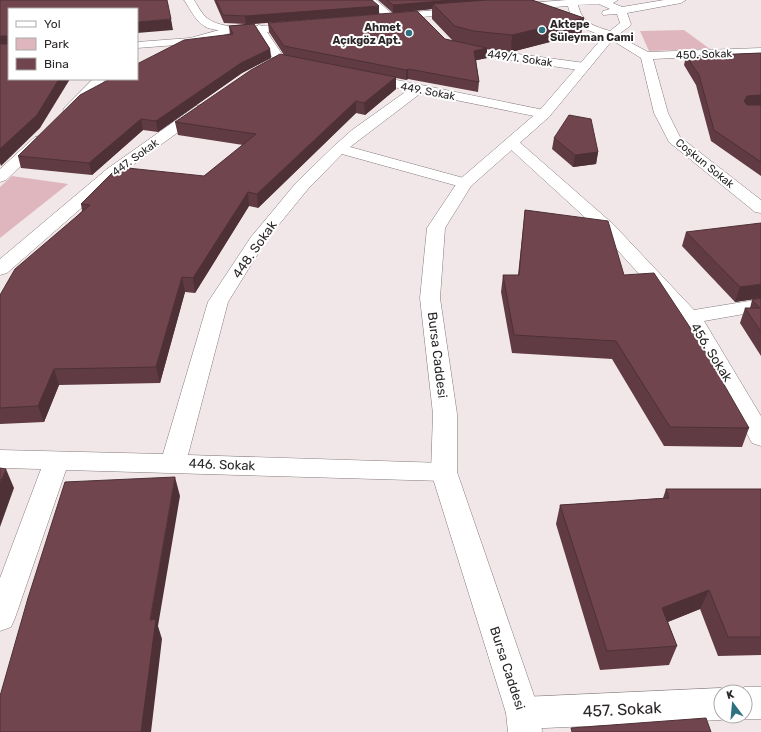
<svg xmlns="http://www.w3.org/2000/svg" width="761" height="732" font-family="Rubik,sans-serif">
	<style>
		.green { fill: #e0b6be }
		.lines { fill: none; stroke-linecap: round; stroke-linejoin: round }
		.street-casing { stroke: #847a7c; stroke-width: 1 }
		.secondary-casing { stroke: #847a7c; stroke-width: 1 }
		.street { fill: #fff; fill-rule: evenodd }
		.secondary { fill: #fff; fill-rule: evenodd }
		.wall { fill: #603b43 }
		.shaded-wall { fill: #4e3037 }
		.building { fill: #70454e; stroke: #4e3037 }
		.poi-dot { fill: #2e7282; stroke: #fff; stroke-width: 1.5 }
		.labels { text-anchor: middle; stroke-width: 4; stroke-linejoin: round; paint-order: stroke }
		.far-poi-label { font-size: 11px; font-weight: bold; fill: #2b2728; stroke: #fff; text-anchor: start }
		.far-street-label { font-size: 11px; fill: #2b2728; stroke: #fff }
		.street-label { font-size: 13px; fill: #2b2728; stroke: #fff }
		.near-street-label { font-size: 16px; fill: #2b2728; stroke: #fff }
	</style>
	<rect width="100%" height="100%" fill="#f2e7e8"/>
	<!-- green -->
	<g class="green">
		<polygon points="684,30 710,49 649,51 640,31"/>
		<polygon points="12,176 68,184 0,238 0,187"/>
	</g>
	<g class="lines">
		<defs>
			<g id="street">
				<polygon points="365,0 376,0 396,17 395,19 387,19"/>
				<polygon points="259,25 263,26 284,57 308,63 310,66 308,69 304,70 276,63 254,28"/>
				<polygon points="234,26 239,29 238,31 190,44 137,48 137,42 190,38"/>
				<polygon points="611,32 648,52 761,48 761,54 653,59 668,113 680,137 761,200 761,213 755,212 669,142 654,113 641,58 607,37 605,35 607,33"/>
				<polygon points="458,44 473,48 585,63 591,67 585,71 472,54 454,49 452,47 454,45"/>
				<polygon points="367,74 544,110 549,111 551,114 549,117 544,118 421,93 350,147 471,180 473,183 471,186 465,188 342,154 308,189 267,239 228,302 188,455 444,463 453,465 457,472 453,479 444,481 66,470 15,618 11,627 0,631 0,578 41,469 0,468 0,450 163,454 208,302 251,237 296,183 334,146 352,130 408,90 363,81 361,78"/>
				<polygon points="93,79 106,79 75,113 65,113 63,110 65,107"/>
				<polygon points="201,105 206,106 208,109 206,112 119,175 7,273 0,275 0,259 107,169 196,106"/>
				<polygon points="40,136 45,137 47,140 45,143 6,180 0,182 0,169 35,137"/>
				<polygon points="512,139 517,140 613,224 694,310 761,299 761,311 704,321 761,416 761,446 752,443 691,331 601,232 507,146 505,143 507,140"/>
				<polygon points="745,687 761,687 761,719 745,719 738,716 745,716 745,692 733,692"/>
				<polygon points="721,688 731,692 721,692 721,716 731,716 721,720 523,729 511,725 506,713 511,701 523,697"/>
			</g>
			<g id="secondary">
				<path d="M 184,0 L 194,0 C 198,6 201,13 207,18 C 227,34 274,24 298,22 L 303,25 C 295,35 222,33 208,28 C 196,23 191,10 184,0 Z"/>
				<path d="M 567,0 L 618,0 L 613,3 L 622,7 L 664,0 L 686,0 L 681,3 L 627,13 L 631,24 L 630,26 L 615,37 L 549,117 L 471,186 L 445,228 L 440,298 L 457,414 L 457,472 L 540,713 L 542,732 L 508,732 L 506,713 L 431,472 L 433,414 L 420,298 L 427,228 L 459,180 L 539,111 L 604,36 C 587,30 572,26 568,6 L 515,10 L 510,7 L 515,4 ZM 599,4 L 610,9 L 603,11 L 602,13 L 603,15 L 617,14 L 620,23 L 610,31 C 594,26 582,23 578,5 Z"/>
				<polygon points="461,8 465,9 466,11 465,13 390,20 385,17 390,14"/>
			</g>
		</defs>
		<!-- street casing -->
		<use href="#street" class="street-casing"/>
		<!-- secondary casing -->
		<use href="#secondary" class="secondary-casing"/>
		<!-- street -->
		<use href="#street" class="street"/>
		<!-- secondary -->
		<use href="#secondary" class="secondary"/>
	</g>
	<!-- wall -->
	<g class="wall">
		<polygon points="214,0 372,0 379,14 254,24 270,49 271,58 242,73 158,132 143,130 92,175 21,168 18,156 230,35 229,26 245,24 224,23"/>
		<polygon points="378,0 532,0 584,18 581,34 511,52 487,49 487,58 476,60 479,82 478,92 408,79 406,80 396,78 396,89 365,115 356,113 258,208 249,206 195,293 185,292 160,383 59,385 44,422 0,424 0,295 82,211 81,204 204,176 243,145 178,135 175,122 284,55 269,32 268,23 445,39 453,41 432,19 432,9 393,13"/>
		<polygon points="761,53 761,176 711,141 696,85 684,65 686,56"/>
		<polygon points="554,138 598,152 596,164 573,167 552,149"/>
		<polygon points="525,210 624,275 749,428 742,447 664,446 612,359 512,353 501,292 503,275 518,275"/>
		<polygon points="686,232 761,298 735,302 682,246"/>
		<polygon points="761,298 761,356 740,323 745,308 750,308 752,300"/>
		<polygon points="666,489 761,489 761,655 718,656 700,609 668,622 677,646 669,665 600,670 556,524 560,505 663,498"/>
	</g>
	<!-- shaded-wall -->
	<g class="shaded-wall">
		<polygon points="453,0 523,0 433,4 432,9 393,13 393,5"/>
		<polygon points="379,6 379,14 246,24 245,16"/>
		<polygon points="584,18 581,34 511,52 512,35"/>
		<polygon points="171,19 173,30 137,33 137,22"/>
		<polygon points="0,36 7,36 9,43 0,48"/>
		<polygon points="487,48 487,58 473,61 474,51"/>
		<polygon points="270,49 271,58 242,73 158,132 156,121 241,63"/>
		<polygon points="408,69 408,79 406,80 406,70"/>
		<polygon points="396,77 396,89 365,115 364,103"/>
		<polygon points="59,79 70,79 40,128 1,166 0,163 0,149"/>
		<polygon points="761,95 761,105 744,107 744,101 747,96"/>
		<polygon points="356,101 356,113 258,208 257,194"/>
		<polygon points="141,119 143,130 92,175 89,163"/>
		<polygon points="598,152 596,164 573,167 575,155"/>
		<polygon points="248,192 249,206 195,293 193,278"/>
		<polygon points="182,277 185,292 160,383 156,367"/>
		<polygon points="761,284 761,298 735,302 740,287"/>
		<polygon points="54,369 59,385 44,422 38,406"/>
		<polygon points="6,469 14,488 0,527 0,483"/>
		<polygon points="175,477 180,496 158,626 162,639 151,732 141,732 150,620"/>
		<polygon points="709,590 700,609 655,627 662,608"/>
	</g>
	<!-- building -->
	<g class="building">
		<polygon points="0,0 167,0 171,19 137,22 137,9 9,9 9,79 59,79 37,115 0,149 0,44 7,44 7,36 0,36"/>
		<polygon points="216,0 372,0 379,6 245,16 223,15"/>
		<polygon points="387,0 453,0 393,5"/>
		<polygon points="487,0 532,0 584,18 512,35 473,31 455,26 433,4"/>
		<polygon points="417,11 445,39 487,48 474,51 479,82 408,69 406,70 284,46 268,23"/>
		<polygon points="254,24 270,49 241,63 156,121 141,119 89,163 18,156 80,95 110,79 137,79 137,64 184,40 233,34 229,26"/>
		<polygon points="761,53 761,95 747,96 744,101 747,105 761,105 761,162 714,130 699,75 686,56"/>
		<polygon points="280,54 396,77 364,103 356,101 257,194 248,192 193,278 182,277 156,367 54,369 38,406 0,408 0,295 15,269 90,205 81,204 118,167 204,176 256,134 175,122 251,70"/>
		<polygon points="569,115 591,119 598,152 575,155 554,138"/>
		<polygon points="525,210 608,221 624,275 654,273 699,341 749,428 670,427 616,341 514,335 503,275 519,275"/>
		<polygon points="761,223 761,284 740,287 686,232"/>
		<polygon points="761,298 761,332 745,308 760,308 752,300"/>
		<polygon points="0,468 6,469 0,483"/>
		<polygon points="175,477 150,620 156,619 141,732 0,732 0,696 28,598 65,482"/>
		<polygon points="666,489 761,489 761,637 728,637 709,590 662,608 677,646 607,651 560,505 669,498"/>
		<polygon points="706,718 711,732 572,732 571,728"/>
	</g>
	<!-- markers -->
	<g class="poi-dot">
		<circle cx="542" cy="30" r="4"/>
		<circle cx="409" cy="33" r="4"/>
	</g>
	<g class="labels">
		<!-- far-poi labels -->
		<g class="far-poi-label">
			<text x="550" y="28">Aktepe<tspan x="550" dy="13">Süleyman Cami</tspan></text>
			<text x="401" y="31" text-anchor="end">Ahmet<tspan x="401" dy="13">Açıkgöz Apt.</tspan></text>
		</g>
		<!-- far-street labels -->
		<g class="far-street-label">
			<text transform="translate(704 54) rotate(-2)" y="4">450. Sokak</text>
			<text transform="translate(520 58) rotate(8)" y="4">449/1. Sokak</text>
			<text transform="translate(428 91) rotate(11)" y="4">449. Sokak</text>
			<text transform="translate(135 157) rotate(-36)" y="4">447. Sokak</text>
			<text transform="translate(705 163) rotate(39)" y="4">Coşkun Sokak</text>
		</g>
		<!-- street labels -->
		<g class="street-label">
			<text transform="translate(254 249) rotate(-55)" y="5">448. Sokak</text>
			<text transform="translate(712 352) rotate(58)" y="5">456. Sokak</text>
			<text transform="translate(438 355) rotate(83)" y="5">Bursa Caddesi</text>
			<text transform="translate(222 464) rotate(2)" y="5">446. Sokak</text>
			<text transform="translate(508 668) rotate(72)" y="5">Bursa Caddesi</text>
		</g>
		<!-- near-street labels -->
		<g class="near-street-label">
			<text transform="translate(622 709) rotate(-3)" y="6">457. Sokak</text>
		</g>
	</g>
	<!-- legend -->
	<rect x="8" y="8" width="130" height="72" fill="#ffffff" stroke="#aaa9a9"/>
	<rect x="16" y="21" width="20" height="6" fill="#ffffff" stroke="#aaa9a9"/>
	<text x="44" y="28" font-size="12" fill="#2b2728">Yol</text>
	<rect x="16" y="38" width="20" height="12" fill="#e0b6be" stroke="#aaa9a9"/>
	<text x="44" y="48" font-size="12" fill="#2b2728">Park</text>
	<rect x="16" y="58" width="20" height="12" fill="#70454e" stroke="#aaa9a9"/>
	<text x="44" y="68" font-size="12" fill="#2b2728">Bina</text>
	<!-- north arrow -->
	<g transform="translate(733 704) rotate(344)"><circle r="19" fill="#ffffff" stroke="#aaa9a9"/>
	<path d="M0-3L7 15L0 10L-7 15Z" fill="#2e7282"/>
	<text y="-6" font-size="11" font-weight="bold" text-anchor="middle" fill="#2b2728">K</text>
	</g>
</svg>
